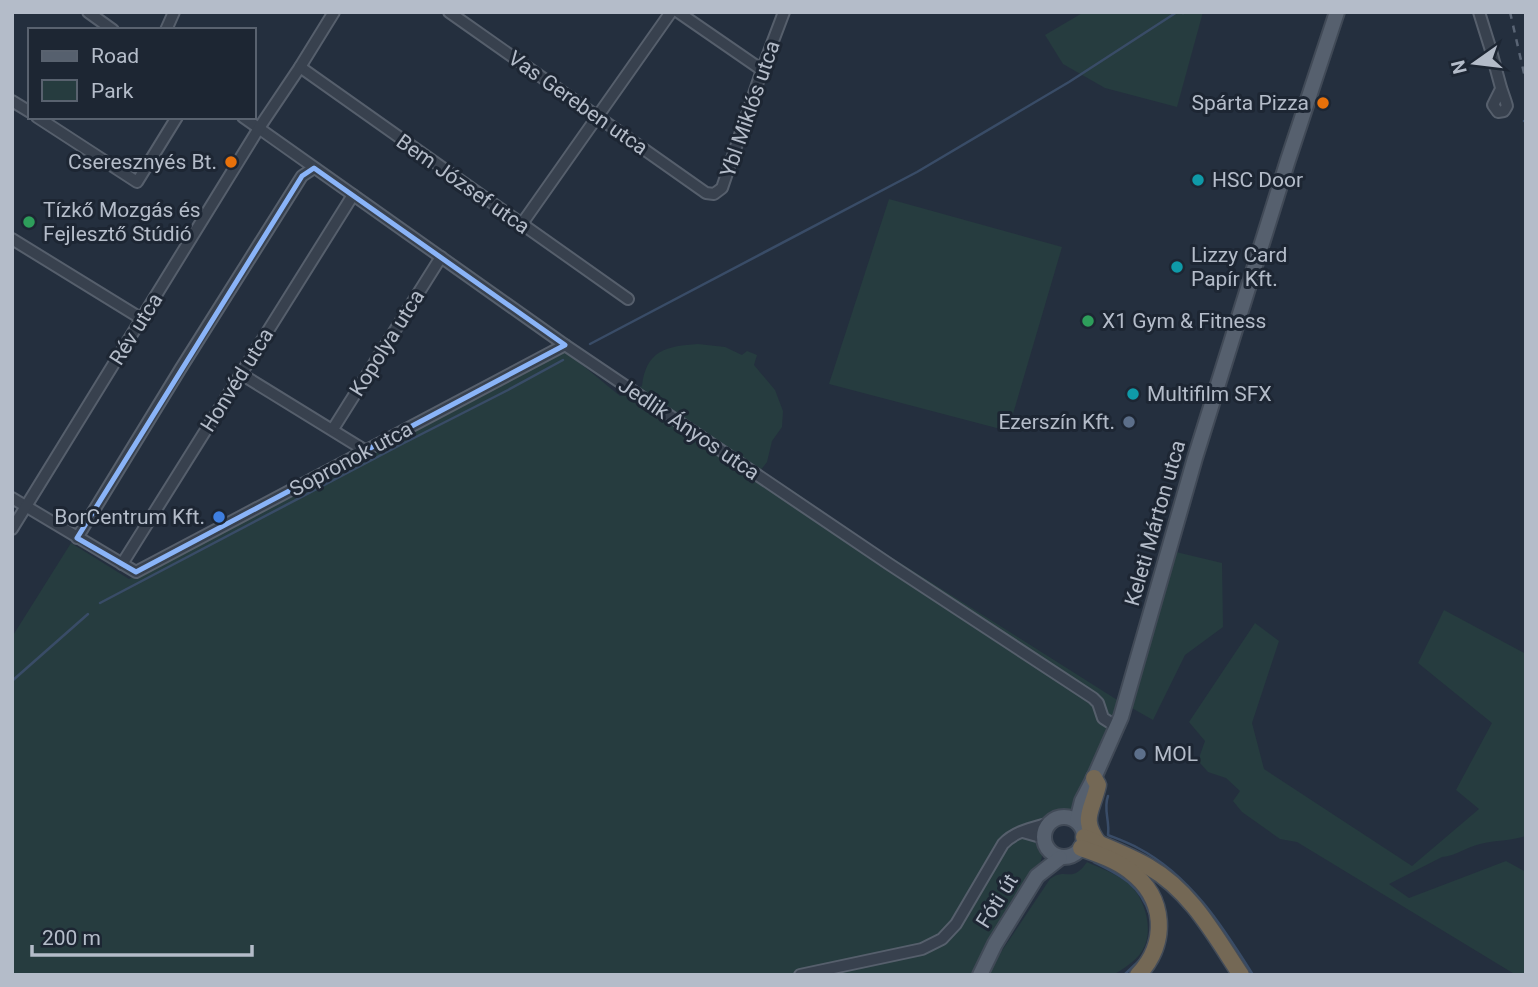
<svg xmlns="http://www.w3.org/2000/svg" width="1538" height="987" font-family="Roboto,sans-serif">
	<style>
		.green { fill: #263c3f }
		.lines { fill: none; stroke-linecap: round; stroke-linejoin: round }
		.stream { stroke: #394c67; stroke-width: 2.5 }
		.minor-casing { stroke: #565f6c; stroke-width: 14 }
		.major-casing { stroke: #414a57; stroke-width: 18 }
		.highway-casing { stroke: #434c59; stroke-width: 19 }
		.minor { stroke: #38414e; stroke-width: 10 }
		.major { stroke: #56606e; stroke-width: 14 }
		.highway { stroke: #746855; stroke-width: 16 }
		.rail { stroke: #5a6575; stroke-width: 2.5; stroke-dasharray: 7 7; stroke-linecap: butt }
		.marked { fill: none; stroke: #8ab4f8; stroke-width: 5; stroke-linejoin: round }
		.food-dot { fill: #e8710a; stroke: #1d2633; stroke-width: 2.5 }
		.culture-dot { fill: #0f9aa8; stroke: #1d2633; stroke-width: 2.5 }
		.leisure-dot { fill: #2e9e5b; stroke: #1d2633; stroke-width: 2.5 }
		.service-dot { fill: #5c6f8a; stroke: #1d2633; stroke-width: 2.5 }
		.shop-dot { fill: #3f7fe0; stroke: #1d2633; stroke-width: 2.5 }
		.labels { text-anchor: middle; stroke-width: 6; stroke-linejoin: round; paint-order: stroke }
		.street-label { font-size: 21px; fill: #b4bcc9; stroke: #1d2633 }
		.poi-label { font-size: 21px; fill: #b4bcc9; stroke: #1d2633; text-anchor: start }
	</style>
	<rect width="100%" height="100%" fill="#242f3e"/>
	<!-- green -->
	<g class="green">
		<polygon points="1084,12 1203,12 1177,107 1105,88 1063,64 1045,35"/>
		<polygon points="889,199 1062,247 1008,431 829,384"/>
		<path d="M 698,344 L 725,347 L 742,355 L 747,351 L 757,355 L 754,365 L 775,390 L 783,411 L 782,427 L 772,441 L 767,462 L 760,471 L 795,492 L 845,528 L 1122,703 L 1176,552 L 1222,563 L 1223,627 L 1185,655 L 1153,720 L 1123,703 L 1074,812 L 1069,818 L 1058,813 L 1013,829 L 1007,833 L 957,918 L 941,937 L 907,950 L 785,975 L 12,975 L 12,637 L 71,543 L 129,579 L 564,350 L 620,396 L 642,386 C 646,350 667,346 698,344 Z"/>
		<path d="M 1444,610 L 1526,654 L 1526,836 C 1511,841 1495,840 1480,844 C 1466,847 1456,856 1442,857 L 1389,884 L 1409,898 L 1506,861 L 1526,872 L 1526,975 L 1516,975 L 1297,842 L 1280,839 L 1242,812 L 1233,801 L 1240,791 L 1226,778 L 1208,772 L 1200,763 L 1200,755 L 1205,741 L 1189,722 L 1255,623 L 1279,641 L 1252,723 L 1264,769 L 1412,866 L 1479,809 L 1456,790 L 1492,723 L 1418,663 Z"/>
		<polygon points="1024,836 1038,839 1042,844 1043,853 1040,864 976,975 815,975 945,942 964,922 1004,850 1016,838"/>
		<path d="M 1087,862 C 1100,868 1125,877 1134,889 C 1146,904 1154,933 1142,951 C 1136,961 1123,969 1113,975 L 989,975 L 997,958 L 1050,879 C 1067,866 1071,885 1087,862 Z"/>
	</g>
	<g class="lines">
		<!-- stream -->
		<g class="stream">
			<polyline points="1180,12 1183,13"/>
			<polyline points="1524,121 1526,120"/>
			<polyline points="590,344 917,172 1069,82 1177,12"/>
			<polyline points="100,603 404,443 508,390 563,360"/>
			<polyline points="12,681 88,614"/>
			<path d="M 1108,796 C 1103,809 1110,821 1108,835 C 1118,839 1129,843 1138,848 C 1190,875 1223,927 1253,975"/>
			<path d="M 1095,861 L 1094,862 C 1121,875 1140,885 1150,915"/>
			<polyline points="1124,975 1140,960"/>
		</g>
		<defs>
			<g id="minor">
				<polyline points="88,12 113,30"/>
				<polyline points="449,12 706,193 714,194 722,188 762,70 784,12"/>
				<polyline points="678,12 762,70"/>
				<path d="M 1479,12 C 1487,36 1494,60 1500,84 C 1502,92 1505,98 1507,106 L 1504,111 L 1498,112 L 1493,105 L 1501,89"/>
				<polyline points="166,30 174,12"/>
				<polyline points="300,67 628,299"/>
				<polyline points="12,101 30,112"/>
				<polyline points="37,117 137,182 177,117"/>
				<polyline points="243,117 565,345 889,564 1093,698 1098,703 1103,718 1117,727"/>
				<polyline points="521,225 671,12"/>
				<polyline points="12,239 142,319"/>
				<polyline points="241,374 366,451"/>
				<polyline points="333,429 441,257"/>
				<polyline points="12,498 136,572 565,345"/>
				<polyline points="12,529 259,128 300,67 334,12"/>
				<polyline points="77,538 181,368 302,176 314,168"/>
				<polyline points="122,564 353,195"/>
				<polyline points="1023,832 1044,838"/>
				<path d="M 800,975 L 922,949 L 942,939 L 956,924 L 1003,844 C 1015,831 1033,828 1050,823"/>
			</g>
			<g id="major">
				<circle cx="1064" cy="837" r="20"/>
				<polyline points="1077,821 1082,801 1094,778 1121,717 1195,458 1288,160 1337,12"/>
				<polyline points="980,975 995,944 1037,876 1060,858"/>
			</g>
			<g id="highway">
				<path d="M 1094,778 L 1098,785 C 1092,812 1080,818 1099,844"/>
				<path d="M 1084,837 C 1106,847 1129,855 1149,867 C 1191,891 1215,936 1241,975"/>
				<path d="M 1081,848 C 1098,854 1116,860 1130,871 C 1166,898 1168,943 1138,975"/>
			</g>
		</defs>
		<!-- minor casing -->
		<use href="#minor" class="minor-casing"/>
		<!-- major casing -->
		<use href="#major" class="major-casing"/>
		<!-- highway casing -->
		<use href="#highway" class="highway-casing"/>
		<!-- minor -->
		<use href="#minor" class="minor"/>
		<!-- major -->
		<use href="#major" class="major"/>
		<!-- highway -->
		<use href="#highway" class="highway"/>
		<!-- rail -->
		<polyline class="rail" points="1510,12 1526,82"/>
	</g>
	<!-- marked area -->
	<path class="marked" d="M 314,168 L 565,345 L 136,572 L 77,538 L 302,176 Z"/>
	<!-- markers -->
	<g class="food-dot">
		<circle cx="1323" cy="103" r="7"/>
		<circle cx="231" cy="162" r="7"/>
	</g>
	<g class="culture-dot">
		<circle cx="1198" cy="180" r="7"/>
		<circle cx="1177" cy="267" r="7"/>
		<circle cx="1133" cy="394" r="7"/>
	</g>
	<g class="leisure-dot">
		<circle cx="29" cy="222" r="7"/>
		<circle cx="1088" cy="321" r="7"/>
	</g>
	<g class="service-dot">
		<circle cx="1129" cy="422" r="7"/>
		<circle cx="1140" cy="754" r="7"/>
	</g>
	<circle class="shop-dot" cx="219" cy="517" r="7"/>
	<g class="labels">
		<!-- street labels -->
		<g class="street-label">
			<text transform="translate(578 103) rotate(35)" y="7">Vas Gereben utca</text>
			<text transform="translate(750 109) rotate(-71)" y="7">Ybl Miklós utca</text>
			<text transform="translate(463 184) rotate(35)" y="7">Bem József utca</text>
			<text transform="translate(136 329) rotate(-58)" y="7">Rév utca</text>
			<text transform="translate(387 343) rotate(-58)" y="7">Kopolya utca</text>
			<text transform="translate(237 380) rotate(-58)" y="7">Honvéd utca</text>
			<text transform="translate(689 429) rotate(34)" y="7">Jedlik Ányos utca</text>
			<text transform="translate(351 459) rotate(-28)" y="7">Sopronok utca</text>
			<text transform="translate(1155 523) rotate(-74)" y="7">Keleti Márton utca</text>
			<text transform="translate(997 901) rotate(-58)" y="7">Fóti út</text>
		</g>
		<!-- poi labels -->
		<g class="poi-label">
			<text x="1309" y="110" text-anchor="end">Spárta Pizza</text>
			<text x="217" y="169" text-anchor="end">Cseresznyés Bt.</text>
			<text x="1212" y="187">HSC Door</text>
			<text x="43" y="217">Tízkő Mozgás és<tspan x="43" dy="24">Fejlesztő Stúdió</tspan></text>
			<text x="1191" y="262">Lizzy Card<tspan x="1191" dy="24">Papír Kft.</tspan></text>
			<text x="1102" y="328">X1 Gym &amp; Fitness</text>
			<text x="1147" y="401">Multifilm SFX</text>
			<text x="1115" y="429" text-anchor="end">Ezerszín Kft.</text>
			<text x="205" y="524" text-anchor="end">BorCentrum Kft.</text>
			<text x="1154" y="761">MOL</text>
		</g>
	</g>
	<!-- border -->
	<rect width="1538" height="987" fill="none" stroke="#b4bcc9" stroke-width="28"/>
	<!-- legend -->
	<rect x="28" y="28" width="228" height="91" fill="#1d2633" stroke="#59626f" stroke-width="2"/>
	<rect x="42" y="51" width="35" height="10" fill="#56606e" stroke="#59626f" stroke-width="2"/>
	<text x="91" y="63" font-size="21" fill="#b4bcc9">Road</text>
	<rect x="42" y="80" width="35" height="21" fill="#263c3f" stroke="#59626f" stroke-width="2"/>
	<text x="91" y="98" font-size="21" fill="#b4bcc9">Park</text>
	<!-- north arrow -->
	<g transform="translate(1475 63) rotate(256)" stroke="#1d2633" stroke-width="5" paint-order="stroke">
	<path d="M0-5L12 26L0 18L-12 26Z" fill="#b4bcc9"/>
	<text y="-10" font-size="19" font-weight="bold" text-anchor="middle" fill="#b4bcc9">N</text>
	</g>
	<!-- scale -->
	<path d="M32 945v10h220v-10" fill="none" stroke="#b4bcc9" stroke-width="3.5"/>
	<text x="42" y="945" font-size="21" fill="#b4bcc9" stroke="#1d2633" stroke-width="5" paint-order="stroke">200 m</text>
</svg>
